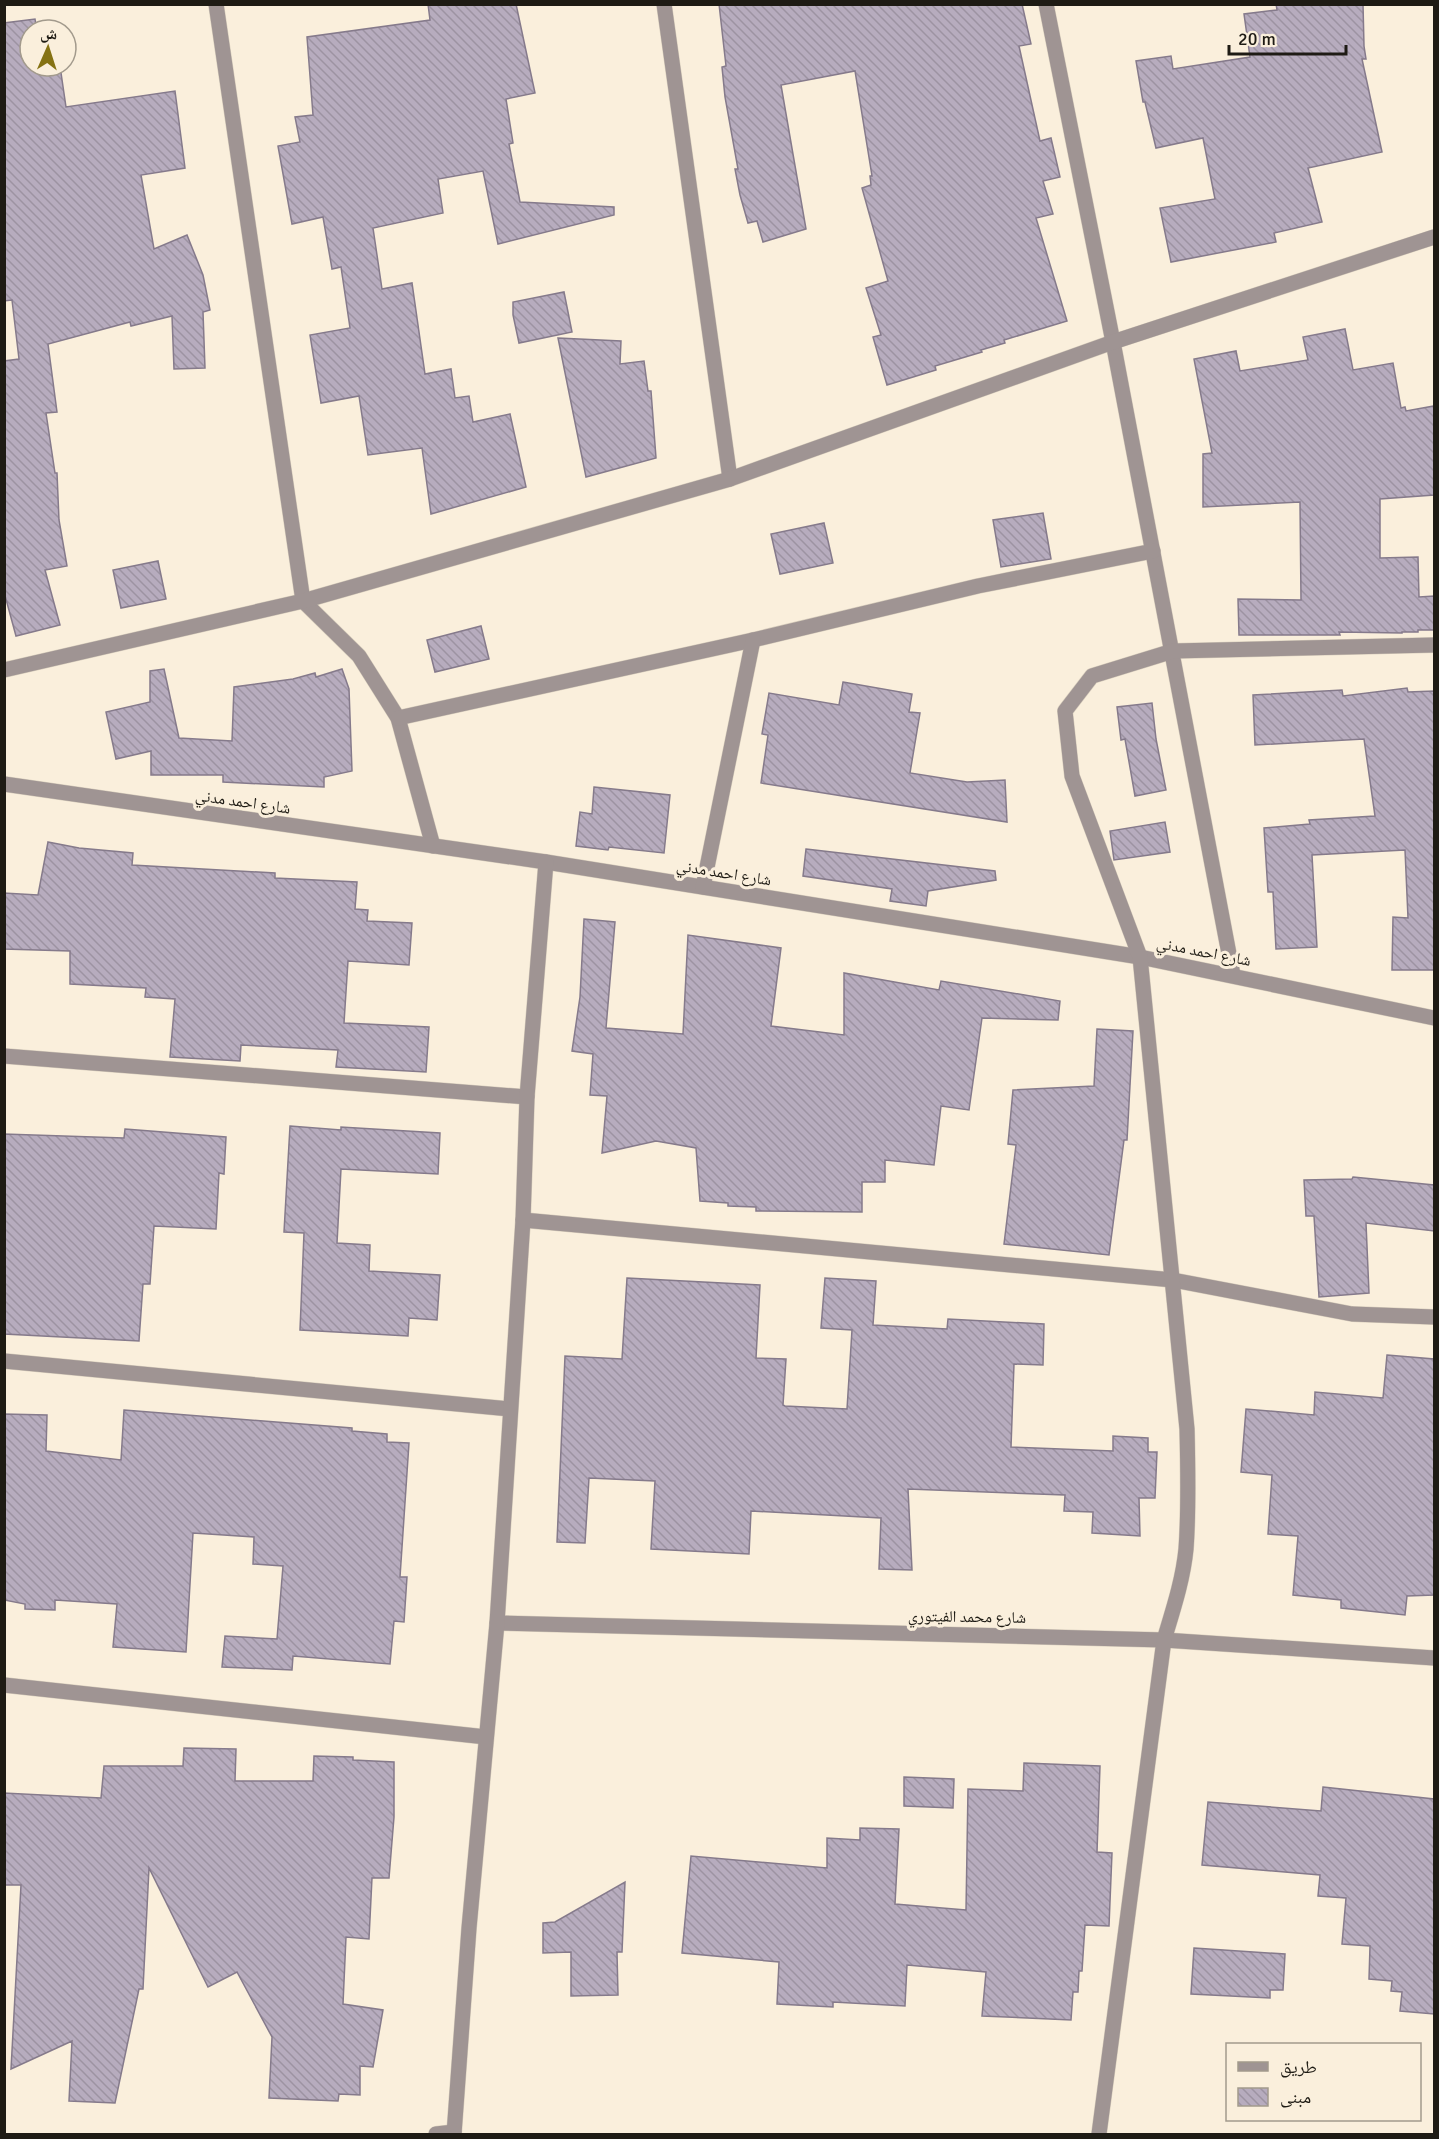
<svg xmlns="http://www.w3.org/2000/svg" width="1439" height="2139" font-family="Signika,'Noto Naskh Arabic',sans-serif">
	<style>
		.building { fill: url(#building-back-hatch); stroke: #857a8b; stroke-width: 1.5 }
		.lines { fill: none; stroke-linecap: round; stroke-linejoin: round }
		.minor-casing { stroke: #d7cdbc; stroke-width: 16 }
		.minor { stroke: #9f9493; stroke-width: 15 }
		.labels { text-anchor: middle; stroke-width: 6; stroke-linejoin: round; paint-order: stroke }
		.street-label { font-size: 16px; fill: #1e1b14; stroke: #faefdc }
	</style>
	<defs>
		<pattern id="building-back-hatch" width="6" height="6" patternUnits="userSpaceOnUse" patternTransform="scale(1.5)"><rect width="6" height="6" fill="#b7acbe"/><path d="M-1 5l2 2M0 0l6 6M5-1l2 2" fill="none" stroke="#9d93a2"/></pattern>
	</defs>
	<rect width="100%" height="100%" fill="#faefdc"/>
	<!-- building -->
	<g class="building">
		<polygon points="428,4 516,4 535,93 506,99 513,143 509,144 520,202 614,207 614,215 498,244 483,171 438,179 443,213 373,228 382,289 412,283 425,374 451,369 455,398 469,396 473,422 510,414 526,487 431,514 422,448 368,455 359,396 321,403 310,335 350,328 341,267 332,269 323,217 292,224 278,146 300,142 295,117 313,115 307,37 430,20"/>
		<polygon points="719,4 1022,4 1031,44 1019,46 1040,141 1051,138 1060,177 1043,181 1053,214 1036,218 1067,321 1004,340 1005,343 981,350 982,352 935,366 936,370 887,385 873,337 881,335 866,288 888,281 862,188 871,185 870,176 872,176 855,71 781,85 806,229 763,242 757,221 748,223 740,195 735,169 738,169 725,97 722,67 726,66"/>
		<polygon points="1276,4 1363,4 1364,46 1366,59 1362,59 1382,152 1308,168 1322,222 1274,233 1276,242 1171,262 1160,208 1215,199 1203,138 1156,148 1145,102 1143,102 1136,61 1171,56 1173,69 1250,57 1244,14 1277,10"/>
		<polygon points="35,19 36,25 54,22 55,30 30,30 30,66 60,66 66,107 175,91 185,168 141,175 154,249 187,235 203,275 210,310 203,312 205,368 174,369 172,316 131,326 130,322 48,344 57,412 46,413 55,473 57,473 59,520 67,566 45,570 60,625 16,636 4,592 4,361 19,359 12,300 4,301 4,23"/>
		<polygon points="564,292 572,332 519,343 513,315 513,302"/>
		<polygon points="1345,329 1353,370 1393,363 1401,408 1405,407 1406,411 1434,406 1434,495 1380,499 1380,558 1418,557 1419,597 1434,596 1434,630 1418,630 1418,632 1402,632 1402,633 1339,632 1340,635 1239,635 1238,599 1301,600 1300,502 1203,507 1203,454 1212,453 1194,359 1236,351 1240,371 1308,360 1303,337"/>
		<polygon points="558,338 621,341 620,364 644,361 648,391 651,391 656,458 586,477"/>
		<polygon points="1043,513 1051,559 1001,567 993,520"/>
		<polygon points="824,523 833,563 780,574 771,534"/>
		<polygon points="158,561 166,599 121,608 113,570"/>
		<polygon points="481,626 489,659 435,672 427,640"/>
		<polygon points="164,669 179,738 232,741 234,687 293,679 315,673 316,677 342,669 349,689 352,771 324,777 324,787 223,782 223,775 151,775 151,751 116,759 106,712 150,702 150,671"/>
		<polygon points="843,682 912,694 909,712 920,713 910,773 967,782 1005,780 1007,822 761,783 768,735 762,734 769,693 839,705"/>
		<polygon points="1407,688 1408,692 1434,691 1434,970 1392,970 1393,917 1408,918 1405,850 1312,855 1317,947 1276,949 1273,892 1268,892 1264,828 1310,824 1309,820 1375,816 1364,739 1255,745 1253,695 1342,690 1343,696"/>
		<polygon points="1152,703 1156,739 1166,790 1135,796 1125,739 1121,740 1117,707"/>
		<polygon points="594,787 670,795 664,853 609,847 608,850 576,846 580,812 592,814"/>
		<polygon points="1165,822 1170,852 1114,860 1110,831"/>
		<polygon points="48,842 79,848 133,853 132,865 275,873 275,878 357,882 355,909 368,910 367,921 412,923 409,965 348,961 344,1023 429,1027 426,1072 336,1067 338,1050 241,1045 240,1061 170,1057 175,999 145,997 146,988 70,984 70,951 4,949 4,893 38,895"/>
		<polygon points="806,849 995,871 996,880 928,891 926,906 890,901 892,889 803,876"/>
		<polygon points="584,919 615,922 606,1028 683,1034 688,935 781,948 771,1026 844,1035 844,973 939,990 941,981 1060,1001 1058,1020 982,1018 969,1110 941,1106 934,1165 885,1160 885,1182 862,1182 862,1212 756,1211 756,1207 728,1206 728,1203 700,1201 696,1148 656,1141 602,1153 607,1096 590,1095 593,1054 572,1051 580,997"/>
		<polygon points="1097,1029 1133,1031 1127,1140 1124,1140 1109,1255 1004,1244 1016,1145 1008,1144 1013,1090 1094,1086"/>
		<polygon points="290,1126 341,1130 341,1127 440,1133 438,1174 341,1169 337,1243 370,1245 369,1271 440,1275 437,1320 409,1318 408,1336 300,1330 304,1233 284,1232"/>
		<polygon points="125,1129 226,1137 224,1174 219,1173 216,1229 154,1226 150,1284 143,1284 139,1341 4,1334 4,1134 124,1138"/>
		<polygon points="1353,1177 1434,1185 1434,1231 1366,1223 1369,1293 1319,1297 1314,1216 1306,1216 1304,1180 1352,1179"/>
		<polygon points="627,1278 760,1285 756,1358 786,1359 783,1405 785,1406 847,1409 852,1330 821,1328 825,1278 876,1281 873,1325 947,1329 948,1319 1044,1324 1043,1365 1014,1364 1011,1447 1113,1451 1113,1436 1148,1438 1148,1452 1157,1452 1155,1498 1139,1498 1140,1536 1092,1533 1093,1512 1064,1511 1065,1495 908,1489 912,1570 879,1569 881,1518 751,1511 749,1554 651,1549 655,1481 589,1478 585,1543 557,1542 565,1356 622,1359"/>
		<polygon points="1387,1355 1434,1359 1434,1595 1407,1596 1405,1615 1341,1608 1341,1600 1293,1595 1298,1536 1268,1534 1272,1475 1241,1472 1246,1409 1314,1415 1315,1392 1383,1398"/>
		<polygon points="124,1410 352,1428 352,1431 387,1434 387,1442 409,1443 400,1577 407,1577 404,1622 394,1621 390,1664 293,1656 292,1670 222,1667 225,1636 277,1639 283,1566 253,1564 254,1537 193,1533 186,1652 113,1647 117,1604 55,1600 55,1610 25,1609 25,1604 4,1600 4,1414 47,1415 46,1451 121,1460"/>
		<polygon points="184,1748 236,1749 235,1781 313,1781 314,1756 353,1757 353,1760 394,1762 394,1817 389,1878 372,1878 369,1939 346,1937 343,2004 383,2010 373,2067 360,2066 360,2095 339,2094 338,2101 269,2098 272,2037 237,1972 208,1987 149,1868 143,1989 139,1989 115,2103 69,2101 72,2041 11,2069 21,1885 4,1885 4,1793 101,1798 104,1766 183,1766"/>
		<polygon points="1024,1763 1100,1766 1097,1852 1112,1853 1109,1926 1085,1925 1082,1971 1079,1971 1078,1992 1073,1992 1071,2020 982,2016 986,1972 907,1965 905,2006 833,2002 833,2007 777,2004 779,1962 682,1953 691,1856 827,1868 827,1838 860,1840 860,1828 899,1829 895,1904 966,1910 968,1789 1023,1791"/>
		<polygon points="904,1777 954,1779 953,1808 904,1806"/>
		<polygon points="1323,1787 1434,1799 1434,2014 1400,2011 1402,1992 1391,1991 1392,1981 1369,1979 1370,1946 1342,1944 1346,1898 1318,1896 1320,1875 1202,1865 1208,1802 1321,1811"/>
		<polygon points="625,1882 622,1952 617,1952 618,1995 571,1996 571,1952 543,1953 543,1923 555,1922"/>
		<polygon points="1194,1948 1285,1954 1283,1990 1270,1990 1270,1998 1191,1994"/>
	</g>
	<g class="lines">
		<defs>
			<g id="minor">
				<polyline points="216,4 303,601 359,656 398,718 433,846"/>
				<polyline points="664,4 730,479"/>
				<polyline points="1046,4 1113,342 1233,975"/>
				<polyline points="4,670 303,601 730,479 1113,342 1434,237"/>
				<polyline points="398,718 753,640 978,586 1153,551"/>
				<polyline points="4,784 546,862 1140,957 1434,1018"/>
				<polyline points="703,887 753,640"/>
				<polyline points="4,1056 527,1097"/>
				<polyline points="523,1220 1173,1280 1352,1314 1434,1317"/>
				<polyline points="4,1361 510,1409"/>
				<polyline points="497,1623 1164,1640 1434,1658"/>
				<polyline points="4,1685 486,1737"/>
				<polyline points="436,2134 454,2132"/>
				<polyline points="454,2134 469,1928 497,1623 523,1220 527,1097 546,862"/>
				<path d="M 1099,2134 L 1164,1640 C 1173,1610 1183,1580 1186,1549 C 1189,1509 1188,1469 1187,1429 L 1140,957 L 1072,776 L 1065,711 L 1092,676 L 1173,651 L 1434,645"/>
			</g>
		</defs>
		<!-- minor casing -->
		<use href="#minor" class="minor-casing"/>
		<!-- minor -->
		<use href="#minor" class="minor"/>
	</g>
	<g class="labels">
		<!-- street labels -->
		<g class="street-label">
			<text transform="translate(243 801) rotate(8)" y="6">شارع احمد مدني</text>
			<text transform="translate(724 872) rotate(9)" y="6">شارع احمد مدني</text>
			<text transform="translate(1204 951) rotate(11)" y="6">شارع احمد مدني</text>
			<text transform="translate(967 1616) rotate(1)" y="6">شارع محمد الفيتوري</text>
		</g>
	</g>
	<!-- border -->
	<rect width="1439" height="2139" fill="none" stroke="#1e1b14" stroke-width="12"/>
	<!-- legend -->
	<rect x="1226" y="2043" width="195" height="78" fill="#faefdc" stroke="#a29a8c" stroke-width="1.5"/>
	<rect x="1238" y="2062" width="30" height="9" fill="#9f9493" stroke="#a29a8c" stroke-width="1.5"/>
	<text x="1280" y="2073" font-size="18" fill="#1e1b14">طريق</text>
	<rect x="1238" y="2088" width="30" height="18" fill="url(#building-back-hatch)" stroke="#a29a8c" stroke-width="1.5"/>
	<text x="1280" y="2103" font-size="18" fill="#1e1b14">مبنى</text>
	<!-- north arrow -->
	<g transform="translate(48 48) rotate(3)"><circle r="28" fill="#faefdc" stroke="#a29a8c" stroke-width="1.5"/>
	<path d="M0-4.5L10 22L0 15L-10 22Z" fill="#857213"/>
	<text y="-9" font-size="16" font-weight="bold" text-anchor="middle" fill="#1e1b14">ش</text>
	</g>
	<!-- scale -->
	<path d="M1229 45v9h117v-9" fill="none" stroke="#1e1b14" stroke-width="3"/>
	<text x="1238" y="45" font-size="18" fill="#1e1b14" stroke="#faefdc" stroke-width="4.5" paint-order="stroke">20 m</text>
</svg>
